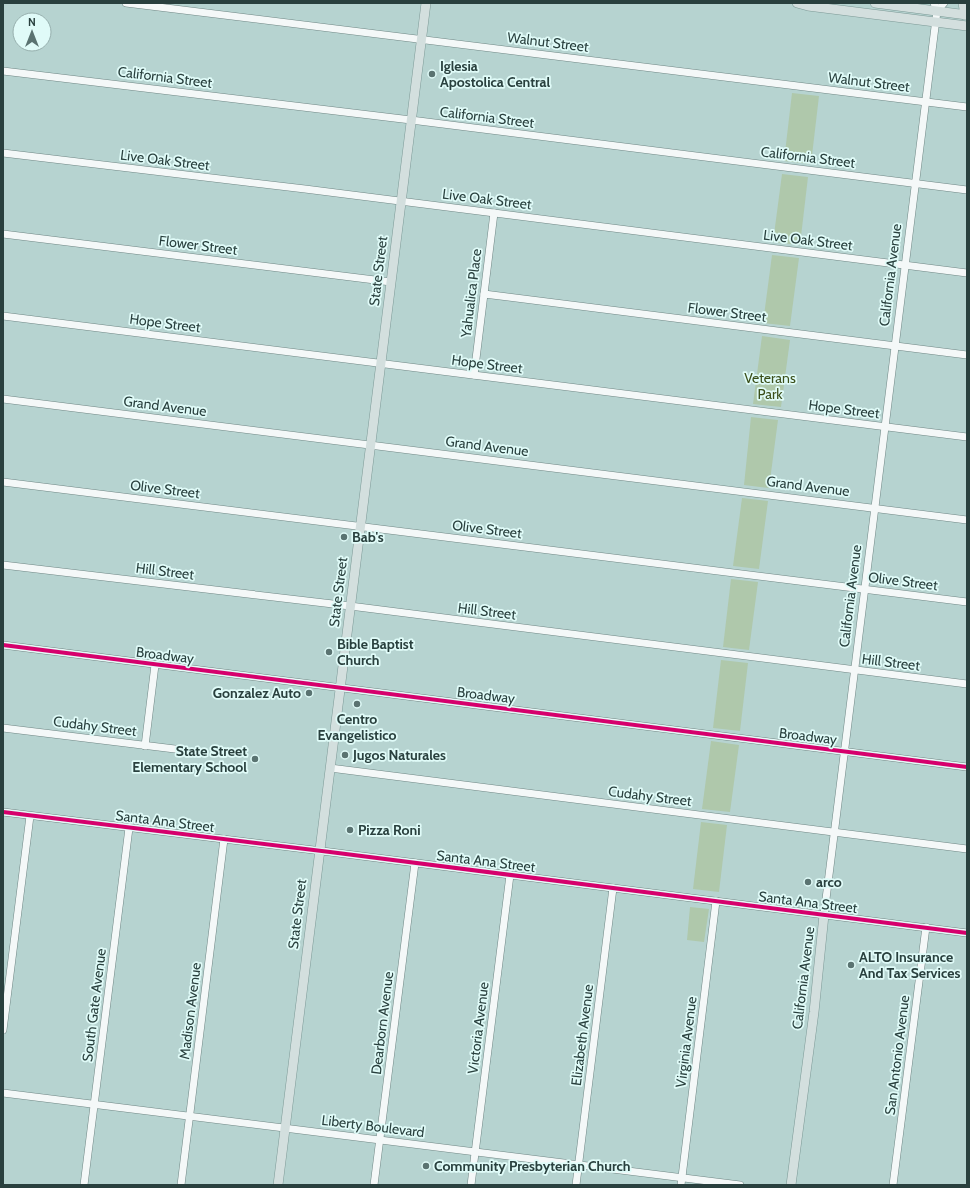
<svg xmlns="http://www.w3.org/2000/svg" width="970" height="1188" font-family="Cabin,sans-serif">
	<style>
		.green { fill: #afc8ab }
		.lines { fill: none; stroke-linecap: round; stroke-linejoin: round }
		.minor-casing { stroke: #6f8684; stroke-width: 8 }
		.major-casing { stroke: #7c9996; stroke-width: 10 }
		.minor { stroke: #f4f8f8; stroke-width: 7 }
		.major { stroke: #d3dfde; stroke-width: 9 }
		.cycleway-casing { stroke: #e0fbf8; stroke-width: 6 }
		.cycleway { stroke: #d6006c; stroke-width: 4 }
		.poi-dot { fill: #5a7371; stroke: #e0fbf8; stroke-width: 1.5 }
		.labels { text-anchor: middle; stroke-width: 3.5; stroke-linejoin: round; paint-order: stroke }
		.street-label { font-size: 14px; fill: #29403e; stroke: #e0fbf8 }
		.poi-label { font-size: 14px; font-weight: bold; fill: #29403e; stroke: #e0fbf8; text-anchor: start }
		.park-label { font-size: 14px; fill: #3a4e19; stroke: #e0fbf8 }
	</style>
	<rect width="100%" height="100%" fill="#b6d3d0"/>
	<!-- green -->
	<g class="green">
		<polygon points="792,93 819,96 811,164 784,161"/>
		<polygon points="782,174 808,177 800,245 773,242"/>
		<polygon points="772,255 799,258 790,326 763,323"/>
		<polygon points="762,336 790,340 781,407 753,404"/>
		<polygon points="751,417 778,420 769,488 744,485"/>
		<polygon points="742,498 768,501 759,569 733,566"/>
		<polygon points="731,579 758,582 749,650 723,647"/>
		<polygon points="721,660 748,663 740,731 713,728"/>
		<polygon points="711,741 739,745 730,812 702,809"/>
		<polygon points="701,822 727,825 719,892 693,889"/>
		<polygon points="690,907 709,909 704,942 687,940"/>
	</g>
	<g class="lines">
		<defs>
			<g id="minor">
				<polyline points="126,3 967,107"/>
				<polyline points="937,11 944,3"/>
				<polyline points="3,71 411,120 967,190"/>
				<polyline points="3,153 305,189 967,273"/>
				<polyline points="3,234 391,282"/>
				<polyline points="484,294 967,355"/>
				<polyline points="3,316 967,437"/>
				<polyline points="474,375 494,213"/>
				<polyline points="3,399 967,520"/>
				<polyline points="3,482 967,602"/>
				<polyline points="3,565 350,606 967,684"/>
				<polyline points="3,645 967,767"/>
				<polyline points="3,728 183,750"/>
				<polyline points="145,746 155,665"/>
				<polyline points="330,768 967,849"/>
				<polyline points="3,812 330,852 967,933"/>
				<polyline points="824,915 937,11 934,3"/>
				<polyline points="3,1030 30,816"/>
				<polyline points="3,1093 740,1185"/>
				<polyline points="84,1185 129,828"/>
				<polyline points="181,1185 224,839"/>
				<polyline points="374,1185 415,863"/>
				<polyline points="471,1185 510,875"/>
				<polyline points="576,1185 613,888"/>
				<polyline points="681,1185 716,901"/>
				<polyline points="893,1185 926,927"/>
			</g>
			<g id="major">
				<polyline points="797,3 808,6 967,26"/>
				<polyline points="875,3 967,15"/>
				<polyline points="963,3 965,15"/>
				<polyline points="278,1185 426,3"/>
				<polyline points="791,1185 814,1012 824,915"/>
			</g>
		</defs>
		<!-- minor casing -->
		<use href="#minor" class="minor-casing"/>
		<!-- major casing -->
		<use href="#major" class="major-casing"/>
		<!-- minor -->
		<use href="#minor" class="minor"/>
		<!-- major -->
		<use href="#major" class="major"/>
		<defs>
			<g id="cycleway">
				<polyline points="3,645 967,767"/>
				<polyline points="3,812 330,852 967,933"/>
			</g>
		</defs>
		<!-- cycleway casing -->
		<use href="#cycleway" class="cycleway-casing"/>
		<!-- cycleway -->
		<use href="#cycleway" class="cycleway"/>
	</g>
	<!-- markers -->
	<g class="poi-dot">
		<circle cx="432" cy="74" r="4"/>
		<circle cx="344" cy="537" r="4"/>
		<circle cx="329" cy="652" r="4"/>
		<circle cx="309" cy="693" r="4"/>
		<circle cx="357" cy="704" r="4"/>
		<circle cx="345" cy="755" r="4"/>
		<circle cx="255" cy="759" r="4"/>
		<circle cx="350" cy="830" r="4"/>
		<circle cx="808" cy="882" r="4"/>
		<circle cx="851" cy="965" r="4"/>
		<circle cx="426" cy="1166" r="4"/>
	</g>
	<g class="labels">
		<!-- street labels -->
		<g class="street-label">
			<text transform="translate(548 42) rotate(7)" y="5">Walnut Street</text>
			<text transform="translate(165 77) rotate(7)" y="5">California Street</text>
			<text transform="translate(869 82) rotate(7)" y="5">Walnut Street</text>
			<text transform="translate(487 117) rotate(7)" y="5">California Street</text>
			<text transform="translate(808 157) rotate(7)" y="5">California Street</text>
			<text transform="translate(165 160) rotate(7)" y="5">Live Oak Street</text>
			<text transform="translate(487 199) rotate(7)" y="5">Live Oak Street</text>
			<text transform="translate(808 240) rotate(7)" y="5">Live Oak Street</text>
			<text transform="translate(198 245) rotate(7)" y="5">Flower Street</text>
			<text transform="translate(378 271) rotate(-83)" y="5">State Street</text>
			<text transform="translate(890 275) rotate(-83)" y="5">California Avenue</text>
			<text transform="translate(471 293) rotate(-83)" y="5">Yahualica Place</text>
			<text transform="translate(727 312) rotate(7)" y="5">Flower Street</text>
			<text transform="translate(165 323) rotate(7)" y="5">Hope Street</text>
			<text transform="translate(487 364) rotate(7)" y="5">Hope Street</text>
			<text transform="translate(165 406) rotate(7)" y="5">Grand Avenue</text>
			<text transform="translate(844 409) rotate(7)" y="5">Hope Street</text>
			<text transform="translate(487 446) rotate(7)" y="5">Grand Avenue</text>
			<text transform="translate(808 486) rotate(7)" y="5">Grand Avenue</text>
			<text transform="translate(165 489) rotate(7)" y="5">Olive Street</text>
			<text transform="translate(487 529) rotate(7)" y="5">Olive Street</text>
			<text transform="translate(165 571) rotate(7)" y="5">Hill Street</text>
			<text transform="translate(903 581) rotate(7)" y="5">Olive Street</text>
			<text transform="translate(338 592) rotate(-83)" y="5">State Street</text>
			<text transform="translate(850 596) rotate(-83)" y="5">California Avenue</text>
			<text transform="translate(487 611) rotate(7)" y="5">Hill Street</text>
			<text transform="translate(165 655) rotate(7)" y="5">Broadway</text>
			<text transform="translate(891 662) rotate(7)" y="5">Hill Street</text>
			<text transform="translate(486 695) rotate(7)" y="5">Broadway</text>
			<text transform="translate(95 726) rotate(7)" y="5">Cudahy Street</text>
			<text transform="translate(808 736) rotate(7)" y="5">Broadway</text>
			<text transform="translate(650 796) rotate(7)" y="5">Cudahy Street</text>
			<text transform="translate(165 821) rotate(7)" y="5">Santa Ana Street</text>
			<text transform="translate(486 861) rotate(7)" y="5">Santa Ana Street</text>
			<text transform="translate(808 902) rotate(7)" y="5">Santa Ana Street</text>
			<text transform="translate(297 914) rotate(-83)" y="5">State Street</text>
			<text transform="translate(803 978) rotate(-83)" y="5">California Avenue</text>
			<text transform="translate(94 1005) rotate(-83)" y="5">South Gate Avenue</text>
			<text transform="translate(190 1011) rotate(-83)" y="5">Madison Avenue</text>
			<text transform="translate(382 1023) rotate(-83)" y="5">Dearborn Avenue</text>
			<text transform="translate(478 1028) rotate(-83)" y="5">Victoria Avenue</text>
			<text transform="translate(582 1035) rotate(-83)" y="5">Elizabeth Avenue</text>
			<text transform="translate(686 1042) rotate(-83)" y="5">Virginia Avenue</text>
			<text transform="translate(897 1055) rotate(-83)" y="5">San Antonio Avenue</text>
			<text transform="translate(373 1126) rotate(7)" y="5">Liberty Boulevard</text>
		</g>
		<!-- poi labels -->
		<g class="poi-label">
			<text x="440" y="71">Iglesia<tspan x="440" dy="16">Apostolica Central</tspan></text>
			<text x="352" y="542">Bab's</text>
			<text x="337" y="649">Bible Baptist<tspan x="337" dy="16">Church</tspan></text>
			<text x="301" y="698" text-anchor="end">Gonzalez Auto</text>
			<text x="357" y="724" text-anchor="middle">Centro<tspan x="357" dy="16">Evangelistico</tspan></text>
			<text x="247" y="756" text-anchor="end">State Street<tspan x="247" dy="16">Elementary School</tspan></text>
			<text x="353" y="760">Jugos Naturales</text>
			<text x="358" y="835">Pizza Roni</text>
			<text x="816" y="887">arco</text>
			<text x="859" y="962">ALTO Insurance<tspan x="859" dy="16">And Tax Services</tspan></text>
			<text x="434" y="1171">Community Presbyterian Church</text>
		</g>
		<!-- park labels -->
		<g class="park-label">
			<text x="770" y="383">Veterans<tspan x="770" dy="16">Park</tspan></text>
		</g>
	</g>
	<!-- border -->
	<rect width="970" height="1188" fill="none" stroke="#29403e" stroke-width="8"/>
	<!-- north arrow -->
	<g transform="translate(32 32)"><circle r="19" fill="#e0fbf8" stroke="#97b0ae"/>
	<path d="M0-3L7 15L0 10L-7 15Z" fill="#5a7371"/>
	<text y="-6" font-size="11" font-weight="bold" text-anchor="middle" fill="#29403e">N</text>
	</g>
</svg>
